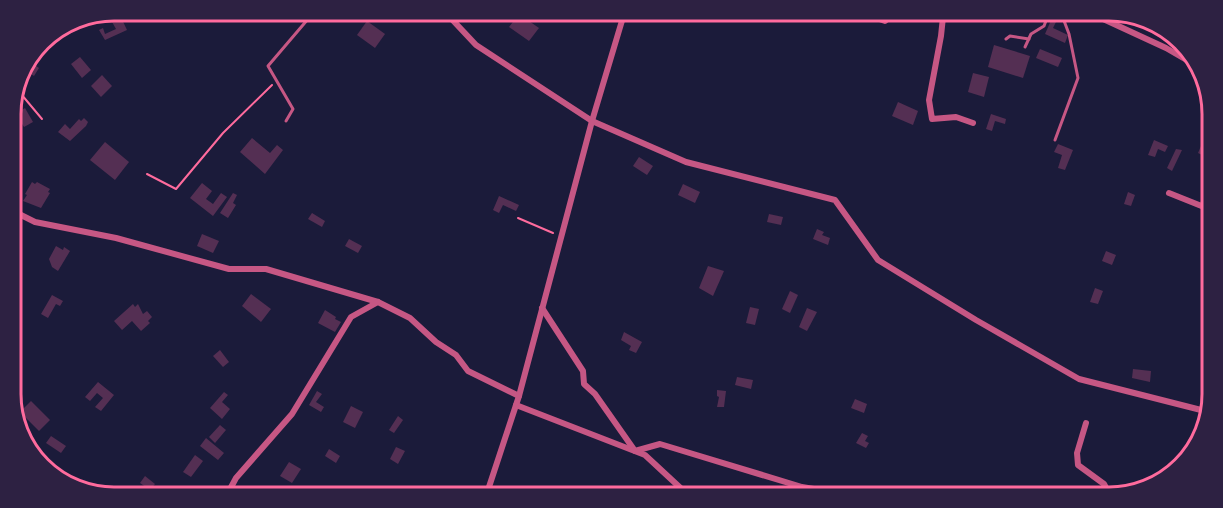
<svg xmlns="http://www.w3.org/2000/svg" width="1223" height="508" font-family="Commissioner,sans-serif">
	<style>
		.building { fill: #542f53 }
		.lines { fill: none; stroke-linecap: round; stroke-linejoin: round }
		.path { stroke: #ff6b9d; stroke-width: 2 }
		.service { stroke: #c65784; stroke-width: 3 }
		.minor { stroke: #c65784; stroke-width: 6 }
		.rim { fill: none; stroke: #ff6b9d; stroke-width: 3 }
	</style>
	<rect width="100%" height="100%" fill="#1b1b3a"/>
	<!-- building -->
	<g class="building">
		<polygon points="114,10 118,11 127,30 105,40 99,30 103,28 105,34 116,29 107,13"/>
		<polygon points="156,11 164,11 166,18 153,22 150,13"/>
		<polygon points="519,14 539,28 529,41 509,27"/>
		<polygon points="1052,18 1057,20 1053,28 1068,35 1065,43 1045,34"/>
		<polygon points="367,21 385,34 375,48 357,35"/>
		<polygon points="994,45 1030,56 1023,78 988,67"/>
		<polygon points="1040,49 1062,58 1058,67 1036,58"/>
		<polygon points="31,55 35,58 32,63 39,68 34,76 22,68"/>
		<polygon points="80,57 91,70 82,78 71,64"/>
		<polygon points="973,73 989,77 984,97 968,92"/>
		<polygon points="102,75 112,86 101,97 91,86"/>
		<polygon points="898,102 918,111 913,125 892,116"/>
		<polygon points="25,108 33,122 24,127 16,114"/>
		<polygon points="991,114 1006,119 1005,124 995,121 992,131 986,129"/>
		<polygon points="84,118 88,122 86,126 70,141 58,132 65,124 70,129 79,119 81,121"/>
		<polygon points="252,138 270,153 277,145 283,150 265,174 240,152"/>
		<polygon points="1154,140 1168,146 1165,152 1158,149 1155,157 1148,155"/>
		<polygon points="105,142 129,162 115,180 90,160"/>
		<polygon points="1058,144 1073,150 1065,170 1058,168 1062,155 1054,152"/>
		<polygon points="1201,146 1211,150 1210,159 1198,153"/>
		<polygon points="1176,149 1182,150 1172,171 1167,168"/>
		<polygon points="639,157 653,166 647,175 633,166"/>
		<polygon points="32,182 35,184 37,182 50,189 48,192 50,193 41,208 23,201 27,195 25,194"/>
		<polygon points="202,183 212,191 206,199 213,204 221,193 227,197 213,216 190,198"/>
		<polygon points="683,184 700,192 695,203 678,195"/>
		<polygon points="1128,192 1135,195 1131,206 1124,204"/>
		<polygon points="233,193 237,195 233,203 236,205 228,218 220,213"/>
		<polygon points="499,196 519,205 516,211 503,205 499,213 493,210"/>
		<polygon points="312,213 325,221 322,227 308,219"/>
		<polygon points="769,214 783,217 781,225 767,222"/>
		<polygon points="817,229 824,232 822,235 830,238 828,245 813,239"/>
		<polygon points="202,234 219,241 213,253 197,246"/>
		<polygon points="349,239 362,246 358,253 345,246"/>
		<polygon points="56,246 63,250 64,247 70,251 58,271 52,267 49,259"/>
		<polygon points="1106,251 1116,255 1112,265 1102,261"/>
		<polygon points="708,266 724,271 713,296 699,288"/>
		<polygon points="1095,288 1103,291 1098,304 1090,302"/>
		<polygon points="790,291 798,295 790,313 782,309"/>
		<polygon points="251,294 271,309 261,322 242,306"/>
		<polygon points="52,295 63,301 60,306 56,304 48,318 41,314"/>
		<polygon points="133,304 135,307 138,304 143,314 147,311 152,317 148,321 150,323 141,331 132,321 122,330 114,321"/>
		<polygon points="750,307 759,309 755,325 746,323"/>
		<polygon points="807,308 817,312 807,331 799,327"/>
		<polygon points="325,310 336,317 335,319 341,322 335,332 318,323"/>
		<polygon points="624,332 642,342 636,353 629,350 631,346 621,340"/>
		<polygon points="220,350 229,362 223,367 213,356"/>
		<polygon points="1133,369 1151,371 1150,382 1132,378"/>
		<polygon points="737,377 753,380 751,389 735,385"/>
		<polygon points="98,382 114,395 101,411 95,407 103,398 97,393 90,401 85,397"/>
		<polygon points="717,390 726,391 724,407 717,407 719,397 717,396"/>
		<polygon points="317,391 322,394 316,402 324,407 321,412 309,405"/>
		<polygon points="224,392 228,395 222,402 230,409 222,419 210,408"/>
		<polygon points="855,399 867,404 864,413 851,408"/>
		<polygon points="31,401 50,420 39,431 20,412"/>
		<polygon points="351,406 363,412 355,428 343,422"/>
		<polygon points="398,416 403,420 394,433 389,430"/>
		<polygon points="220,425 226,430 215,443 209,437"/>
		<polygon points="862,433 868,436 865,441 869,443 866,448 856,443"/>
		<polygon points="51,436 66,446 61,453 46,443"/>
		<polygon points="206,438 224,453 218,460 200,446"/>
		<polygon points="396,447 405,451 398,464 390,459"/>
		<polygon points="329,449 340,456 336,463 325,456"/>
		<polygon points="195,455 203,461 191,477 183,472"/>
		<polygon points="289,462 301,469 292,483 280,476"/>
		<polygon points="145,476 155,484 150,490 140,483"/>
		<polygon points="1061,486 1074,493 1072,497 1058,492"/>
	</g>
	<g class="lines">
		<!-- path -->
		<g class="path">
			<polyline points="16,88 42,119"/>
			<polyline points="147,174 176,189 223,133 272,85"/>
			<polyline points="518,218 553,233"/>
		</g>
		<!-- service -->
		<g class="service">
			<polyline points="1006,39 1010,36 1029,39"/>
			<polyline points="1025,47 1031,34 1044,26 1047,18"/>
			<polyline points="286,121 293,109 268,66 314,12"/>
			<polyline points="1055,140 1078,78 1069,34 1063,18"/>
		</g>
		<!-- minor -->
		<g class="minor">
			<polyline points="446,13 476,45 592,121 686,162 835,200 878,260 976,320 1079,379 1205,411"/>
			<polyline points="871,16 885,21 891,16"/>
			<polyline points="943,17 941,36 929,100 932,119 956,117 973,123"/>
			<polyline points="1101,18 1166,48 1197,66"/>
			<polyline points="1169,193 1209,209"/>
			<polyline points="1203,206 1210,174"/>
			<polyline points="11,210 35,222 116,238 229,269 266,269 378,302 410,318 436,342 456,355 468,371 519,396"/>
			<polyline points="542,308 583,371 584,384 595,394 635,451 660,444 802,487 849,495"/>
			<polyline points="516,405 645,455 687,494"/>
			<polyline points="1086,423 1077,453 1078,465 1104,484 1111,497"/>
			<polyline points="229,491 236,478 292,414 351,317 378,302"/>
			<polyline points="487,493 519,396 592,121 624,14"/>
		</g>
	</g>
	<!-- crop -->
	<path d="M0 0H1223V508H0ZM114 21H1109A93 93 0 0 1 1202 114V394A93 93 0 0 1 1109 487H114A93 93 0 0 1 21 394V114A93 93 0 0 1 114 21Z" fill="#2d2142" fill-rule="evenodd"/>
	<path class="rim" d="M114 21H1109A93 93 0 0 1 1202 114V394A93 93 0 0 1 1109 487H114A93 93 0 0 1 21 394V114A93 93 0 0 1 114 21Z"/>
</svg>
